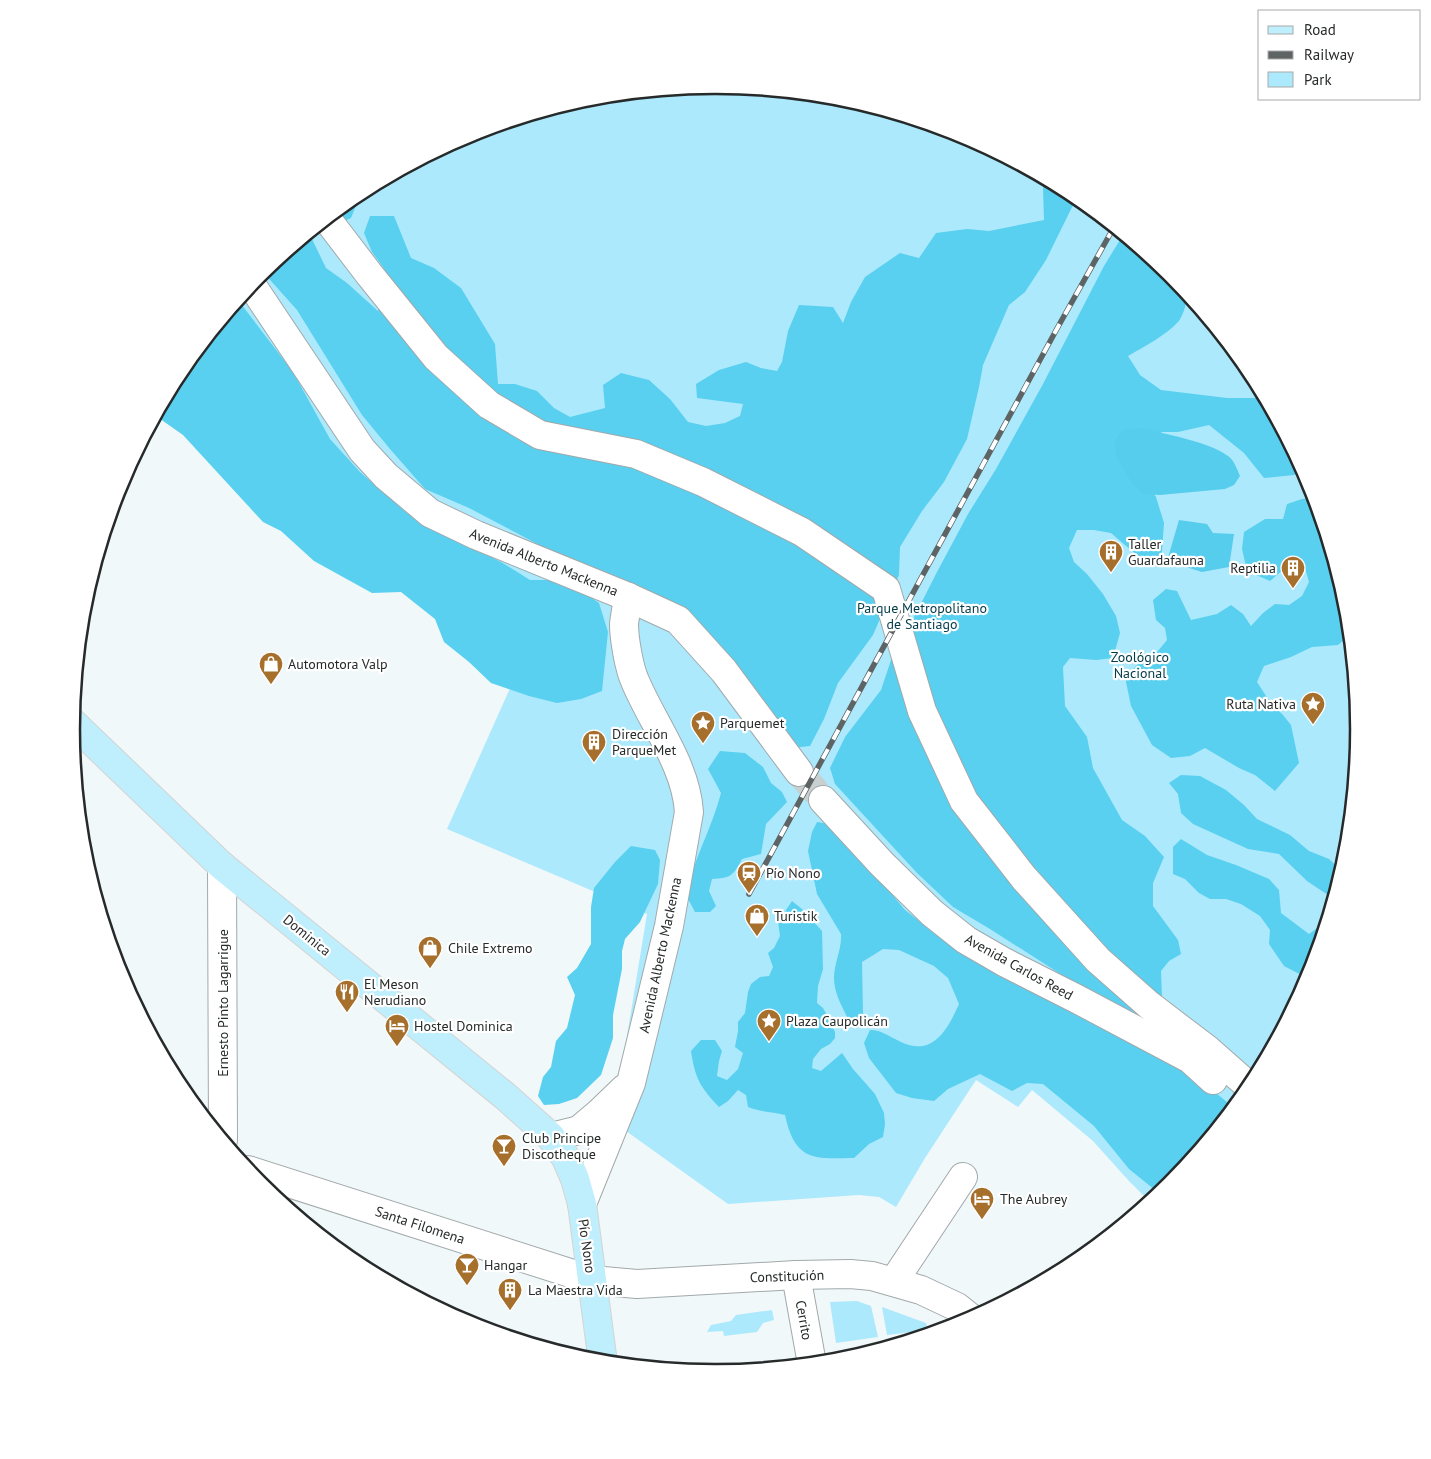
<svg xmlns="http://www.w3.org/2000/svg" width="1431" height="1459" font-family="'PT Sans',sans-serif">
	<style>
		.green { fill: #ace9fc }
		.forest { fill: #59d0ef }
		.water { fill: #56cded }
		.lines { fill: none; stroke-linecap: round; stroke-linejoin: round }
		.minor-tunnel { stroke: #c8cfd0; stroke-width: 28; stroke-dasharray: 28 14; stroke-linecap: butt }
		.minor-casing { stroke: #a2a9ab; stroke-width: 30 }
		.major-casing { stroke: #d4d4d4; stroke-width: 30 }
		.minor { stroke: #fff; stroke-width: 28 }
		.major { stroke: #bfeefc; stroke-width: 28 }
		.rail-casing { stroke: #5e6363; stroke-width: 5.5 }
		.rail { stroke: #fff; stroke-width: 4; stroke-dasharray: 11; stroke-linecap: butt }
		.labels { text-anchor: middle; stroke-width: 4.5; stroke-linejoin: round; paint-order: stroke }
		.poi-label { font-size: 14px; fill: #272a2a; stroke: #fff; text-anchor: start }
		.street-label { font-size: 14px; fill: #272a2a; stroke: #fff }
		.park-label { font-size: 14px; fill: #033c49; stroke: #fff }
		.rim { fill: none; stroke: #272a2a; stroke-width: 2.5 }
	</style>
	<rect width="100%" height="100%" fill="#f0f8fa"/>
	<!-- green -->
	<g class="green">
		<polygon points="716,85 841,98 962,134 1074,194 1171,274 1251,372 1311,483 1347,604 1360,730 1347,855 1311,976 1251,1088 1171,1185 1150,1202 1129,1181 1093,1141 1032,1090 1018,1107 976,1080 925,1158 896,1207 879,1197 859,1195 728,1204 626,1131 620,1079 647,914 447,829 520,666 180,371 260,274 358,194 469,134 590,98"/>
		<polygon points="857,1301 871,1306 878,1337 836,1343 830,1302"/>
		<polygon points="882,1307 926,1323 928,1330 887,1335"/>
		<polygon points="772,1310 774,1320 763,1323 757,1332 724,1336 723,1331 707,1332 711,1325 731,1321 736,1315"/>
	</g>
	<!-- forest -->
	<g class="forest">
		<polygon points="1048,180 1077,197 1046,260 1025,292 1009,305 983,365 979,387 967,439 944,482 922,511 900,547 899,575 873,635 838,683 824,719 810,746 792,748 730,658 692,614 627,581 543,547 469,508 425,489 390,449 362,415 297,310 263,272 358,194 359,198 351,218 311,237 326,268 347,283 378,311 385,270 372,252 364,233 370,216 394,216 411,258 434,268 461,288 495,344 498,384 515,384 537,391 554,408 570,417 605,408 603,385 621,373 649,380 670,399 688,422 706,426 725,423 740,416 743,404 697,398 696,384 719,370 746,362 761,368 777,371 782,362 788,331 799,305 833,307 843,323 851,302 865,277 900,253 919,258 936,233 967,229 989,231 1044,220 1043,188"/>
		<path d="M 1123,235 C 1140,248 1176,273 1186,292 C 1189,299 1183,315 1179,321 C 1165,336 1145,346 1128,356 L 1140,375 L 1161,390 L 1227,398 L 1255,398 L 1264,396 L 1303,469 L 1294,475 L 1264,478 L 1244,453 L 1209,425 L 1178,432 L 1162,432 L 1140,454 L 1147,482 L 1156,497 L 1164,523 L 1161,565 L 1139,557 L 1111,533 L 1094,530 L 1077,530 L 1069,548 L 1074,562 L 1087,574 L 1103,594 L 1116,616 L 1120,633 L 1113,658 L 1096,660 L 1070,658 L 1063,667 L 1065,706 L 1087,737 L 1093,768 L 1122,820 L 1145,836 L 1164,857 L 1153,883 L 1153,906 L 1178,940 L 1181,954 L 1169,961 L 1161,971 L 1162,997 L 1180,1023 L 1168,1035 L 1062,975 L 990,929 L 953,907 L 917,873 L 835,784 L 830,768 L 845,737 L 881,690 L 891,660 L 906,633 L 937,572 L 968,514 L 996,469 L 1043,384 L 1104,266 Z"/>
		<polygon points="238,300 293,372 330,439 360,472 407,513 437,531 501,562 530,580 548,580 570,583 599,603 608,632 602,691 581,699 557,703 529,696 491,683 469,662 444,642 435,619 401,592 372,593 314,561 281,531 263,522 183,435 156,416 180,371"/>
		<polygon points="1315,498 1347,601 1345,605 1348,611 1350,635 1338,645 1312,647 1291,657 1264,666 1257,682 1270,702 1283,715 1291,725 1299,763 1275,791 1255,775 1239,768 1205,748 1190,756 1171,758 1152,745 1131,706 1125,677 1137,665 1157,652 1167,640 1165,628 1156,620 1153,600 1166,589 1177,591 1191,620 1217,614 1231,605 1243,614 1251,626 1263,613 1275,604 1289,605 1302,596 1309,582 1305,568 1291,563 1270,581 1247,571 1242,549 1244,532 1265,519 1283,519 1287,504 1302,499"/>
		<path d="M 720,751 L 745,753 L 763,767 L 771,783 L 782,792 L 787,802 L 766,824 L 761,854 L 742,859 C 733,876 731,878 712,879 L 709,891 L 716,906 L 710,912 L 695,912 L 686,895 C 693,860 712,828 721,793 L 708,769 Z"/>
		<polygon points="1181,775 1200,776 1226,790 1244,805 1257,819 1290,835 1309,851 1329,859 1342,871 1334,899 1307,881 1279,854 1248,849 1193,824 1181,813 1178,794 1169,783"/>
		<path d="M 817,822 L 829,824 L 860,861 L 886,887 L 905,910 L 946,942 L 1186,1068 L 1234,1108 L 1171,1185 L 1160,1194 L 1129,1169 L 1094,1126 L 1043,1084 L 1027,1083 L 1012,1091 L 980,1074 L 948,1089 L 934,1101 L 912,1098 L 896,1093 L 869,1058 L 864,1043 L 870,1030 C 882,1030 888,1036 899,1041 C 932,1058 947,1031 959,1004 L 948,978 L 934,966 L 899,950 L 883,949 L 862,962 L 863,1014 L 850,1023 C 843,1008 834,994 834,978 C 834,963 842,949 841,934 L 817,894 L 808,851 L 812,832 Z"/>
		<polygon points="1181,839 1207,855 1236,865 1269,879 1279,890 1281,913 1309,934 1323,924 1327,924 1309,979 1284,966 1269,944 1270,930 1260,916 1241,904 1226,899 1210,899 1199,893 1185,879 1173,874 1173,847"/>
		<polygon points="631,846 655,850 660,860 658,884 640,922 625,939 622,951 622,969 613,1015 613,1038 601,1075 577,1098 559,1104 544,1105 538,1096 543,1077 551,1067 556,1041 567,1028 575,995 567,977 577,968 591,944 591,907 594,888 615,862"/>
		<path d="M 792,901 L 802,909 L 822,931 L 823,969 L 818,986 L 817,1003 L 823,1008 L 828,1017 L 835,1032 L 835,1038 L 830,1044 L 821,1049 L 813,1059 L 812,1068 L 821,1071 L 842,1053 L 853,1069 L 875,1094 L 884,1113 L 885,1124 L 883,1137 L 869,1144 L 854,1158 C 813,1159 795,1161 785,1115 C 773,1112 760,1112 748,1107 L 746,1095 L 738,1090 L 728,1101 L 719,1107 C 700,1087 695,1078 691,1051 L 701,1040 L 715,1040 L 722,1051 L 719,1061 L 717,1076 L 727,1080 L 738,1069 L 743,1053 L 735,1047 L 738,1031 L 738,1022 L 745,1013 L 748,992 L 751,984 L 760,977 L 769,976 L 773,967 L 768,953 L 774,948 L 780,936 L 778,922 Z"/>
	</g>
	<!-- water -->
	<g class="water">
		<path d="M 1141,428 C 1164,434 1210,442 1228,456 C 1234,460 1237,469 1240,476 L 1234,485 L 1225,489 L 1160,495 L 1143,494 L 1132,483 L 1116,456 L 1115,440 L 1123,430 Z"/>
		<polygon points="1179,520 1207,524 1213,533 1234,534 1229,567 1202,572 1167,561"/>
	</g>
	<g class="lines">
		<!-- minor-tunnel -->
		<polyline class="minor-tunnel" points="799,772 823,800"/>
		<defs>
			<g id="minor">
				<polyline points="327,219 369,274 436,357 489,405 540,435 636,454 703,482 802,532 886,589 922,711 964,801 1024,878 1098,960 1149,1005 1208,1050 1251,1088"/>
				<polyline points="251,284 362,450 386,476 430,513 476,535 628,597 678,620 724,671 799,772"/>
				<polyline points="823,800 882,864 932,913 966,940 1004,962 1077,999 1190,1059 1213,1080"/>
				<polyline points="222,866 223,1140"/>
				<polyline points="551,1137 579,1130 598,1114 624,1089"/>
				<polyline points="248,1170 592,1280 637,1284 796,1275 850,1274 872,1276 921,1290 957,1307 972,1319"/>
				<path d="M 582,1204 L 631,1083 L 669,926 L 689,812 C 686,765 653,724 635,681 C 629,668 624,638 624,624 C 625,615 627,606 628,597"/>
				<polyline points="796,1275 812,1364"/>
				<polyline points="894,1281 963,1177"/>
			</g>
			<polyline id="major" points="72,722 222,866 505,1096 551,1137 566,1158 575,1179 582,1204 603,1363"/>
		</defs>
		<!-- minor casing -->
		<use href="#minor" class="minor-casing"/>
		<!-- major casing -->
		<use href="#major" class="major-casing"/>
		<!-- minor -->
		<use href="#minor" class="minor"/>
		<!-- major -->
		<use href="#major" class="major"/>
		<defs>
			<polyline id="rail" points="749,894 1059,325 1114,227"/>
		</defs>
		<!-- rail casing -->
		<use href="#rail" class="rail-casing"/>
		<!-- rail -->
		<use href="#rail" class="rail"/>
	</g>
	<!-- icons -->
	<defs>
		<symbol id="building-pin" viewBox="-11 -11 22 30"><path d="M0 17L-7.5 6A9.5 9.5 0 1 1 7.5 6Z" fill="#a66f2b" stroke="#fff"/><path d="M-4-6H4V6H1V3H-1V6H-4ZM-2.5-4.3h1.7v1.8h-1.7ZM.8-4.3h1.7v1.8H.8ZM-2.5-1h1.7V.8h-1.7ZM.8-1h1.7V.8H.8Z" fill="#fff"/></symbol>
		<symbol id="shop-pin" viewBox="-11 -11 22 30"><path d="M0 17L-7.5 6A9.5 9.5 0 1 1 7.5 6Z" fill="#a66f2b" stroke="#fff"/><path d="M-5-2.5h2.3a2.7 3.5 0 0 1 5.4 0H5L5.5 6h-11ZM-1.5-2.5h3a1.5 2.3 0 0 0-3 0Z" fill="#fff"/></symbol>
		<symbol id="sight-pin" viewBox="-11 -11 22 30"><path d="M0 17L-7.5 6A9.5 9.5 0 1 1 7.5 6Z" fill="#a66f2b" stroke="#fff"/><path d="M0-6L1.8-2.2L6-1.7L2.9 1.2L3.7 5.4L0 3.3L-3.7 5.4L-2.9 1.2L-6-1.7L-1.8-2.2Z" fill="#fff"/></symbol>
		<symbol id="station-pin" viewBox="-11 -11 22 30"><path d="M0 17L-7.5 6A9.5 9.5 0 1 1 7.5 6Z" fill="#a66f2b" stroke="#fff"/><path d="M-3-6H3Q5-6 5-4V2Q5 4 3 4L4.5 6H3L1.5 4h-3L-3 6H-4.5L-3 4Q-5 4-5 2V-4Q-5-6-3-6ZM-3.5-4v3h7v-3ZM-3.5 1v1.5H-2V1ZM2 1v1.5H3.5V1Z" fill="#fff"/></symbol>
		<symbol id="restaurant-pin" viewBox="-11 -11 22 30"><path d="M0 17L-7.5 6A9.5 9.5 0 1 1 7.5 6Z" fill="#a66f2b" stroke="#fff"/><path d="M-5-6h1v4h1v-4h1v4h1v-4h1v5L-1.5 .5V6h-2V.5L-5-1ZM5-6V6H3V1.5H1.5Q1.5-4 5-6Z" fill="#fff"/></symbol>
		<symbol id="hotel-pin" viewBox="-11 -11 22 30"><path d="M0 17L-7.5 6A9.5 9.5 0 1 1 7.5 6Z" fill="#a66f2b" stroke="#fff"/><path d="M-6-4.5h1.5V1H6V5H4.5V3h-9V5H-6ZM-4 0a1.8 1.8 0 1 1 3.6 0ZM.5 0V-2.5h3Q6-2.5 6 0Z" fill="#fff"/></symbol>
		<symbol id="bar-pin" viewBox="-11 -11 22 30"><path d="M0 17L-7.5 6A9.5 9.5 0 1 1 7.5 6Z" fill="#a66f2b" stroke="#fff"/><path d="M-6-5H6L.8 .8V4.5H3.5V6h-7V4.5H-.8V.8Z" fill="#fff"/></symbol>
	</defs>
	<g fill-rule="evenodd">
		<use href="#building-pin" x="1097" y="538" width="28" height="38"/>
		<use href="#building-pin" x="1279" y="554" width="28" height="38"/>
		<use href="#shop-pin" x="257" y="650" width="28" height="38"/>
		<use href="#sight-pin" x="1299" y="690" width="28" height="38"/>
		<use href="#sight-pin" x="689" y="709" width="28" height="38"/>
		<use href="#building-pin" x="580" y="728" width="28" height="38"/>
		<use href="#station-pin" x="735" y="859" width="28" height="38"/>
		<use href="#shop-pin" x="743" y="902" width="28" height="38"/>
		<use href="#shop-pin" x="416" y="934" width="28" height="38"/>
		<use href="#restaurant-pin" x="333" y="978" width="28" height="38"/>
		<use href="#sight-pin" x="755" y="1007" width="28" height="38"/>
		<use href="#hotel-pin" x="383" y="1012" width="28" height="38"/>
		<use href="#bar-pin" x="490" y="1132" width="28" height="38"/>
		<use href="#hotel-pin" x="968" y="1185" width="28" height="38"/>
		<use href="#bar-pin" x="453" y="1251" width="28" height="38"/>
		<use href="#building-pin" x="496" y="1276" width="28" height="38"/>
	</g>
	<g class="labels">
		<!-- poi labels -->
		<g class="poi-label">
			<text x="1128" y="549">Taller<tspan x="1128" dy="16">Guardafauna</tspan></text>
			<text x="1276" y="573" text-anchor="end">Reptilia</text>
			<text x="288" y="669">Automotora Valp</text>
			<text x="1296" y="709" text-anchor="end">Ruta Nativa</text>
			<text x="720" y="728">Parquemet</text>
			<text x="612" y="739">Dirección<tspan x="612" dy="16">ParqueMet</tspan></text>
			<text x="766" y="878">Pío Nono</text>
			<text x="774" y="921">Turistik</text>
			<text x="448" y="953">Chile Extremo</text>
			<text x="364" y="989">El Meson<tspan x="364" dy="16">Nerudiano</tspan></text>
			<text x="786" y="1026">Plaza Caupolicán</text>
			<text x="414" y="1031">Hostel Dominica</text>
			<text x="522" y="1143">Club Principe<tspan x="522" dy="16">Discotheque</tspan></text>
			<text x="1000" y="1204">The Aubrey</text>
			<text x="484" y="1270">Hangar</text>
			<text x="528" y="1295">La Maestra Vida</text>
		</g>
		<!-- street labels -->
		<g class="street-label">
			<text transform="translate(544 562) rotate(22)" y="5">Avenida Alberto Mackenna</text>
			<text transform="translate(307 935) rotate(39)" y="5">Dominica</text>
			<text transform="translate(660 955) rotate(-78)" y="5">Avenida Alberto Mackenna</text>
			<text transform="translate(1019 967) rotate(29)" y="5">Avenida Carlos Reed</text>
			<text transform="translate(223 1003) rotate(-90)" y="5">Ernesto Pinto Lagarrigue</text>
			<text transform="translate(420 1225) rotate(18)" y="5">Santa Filomena</text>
			<text transform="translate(587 1246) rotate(82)" y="5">Pío Nono</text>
			<text transform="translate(787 1276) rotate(-2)" y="5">Constitución</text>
			<text transform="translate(804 1320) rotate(80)" y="5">Cerrito</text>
		</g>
		<!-- park labels -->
		<g class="park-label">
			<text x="922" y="613">Parque Metropolitano<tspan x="922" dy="16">de Santiago</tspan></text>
			<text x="1140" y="662">Zoológico<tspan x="1140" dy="16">Nacional</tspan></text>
		</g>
	</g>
	<!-- crop -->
	<path d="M0 0H1431V1459H0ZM80 729a635 635 0 1 1 1270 0a635 635 0 1 1-1270 0Z" fill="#fff" fill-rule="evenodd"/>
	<path class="rim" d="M80 729a635 635 0 1 1 1270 0a635 635 0 1 1-1270 0Z"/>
	<!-- legend -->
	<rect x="1258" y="10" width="162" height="90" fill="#ffffff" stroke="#a9aaaa"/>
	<rect x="1268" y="26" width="25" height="8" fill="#bfeefc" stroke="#a9aaaa"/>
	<text x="1304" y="35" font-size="15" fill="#272a2a">Road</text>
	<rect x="1268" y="51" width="25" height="8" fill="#5e6363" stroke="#a9aaaa"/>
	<text x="1304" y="60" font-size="15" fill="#272a2a">Railway</text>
	<rect x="1268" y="72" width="25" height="15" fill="#ace9fc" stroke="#a9aaaa"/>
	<text x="1304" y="85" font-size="15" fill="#272a2a">Park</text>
</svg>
